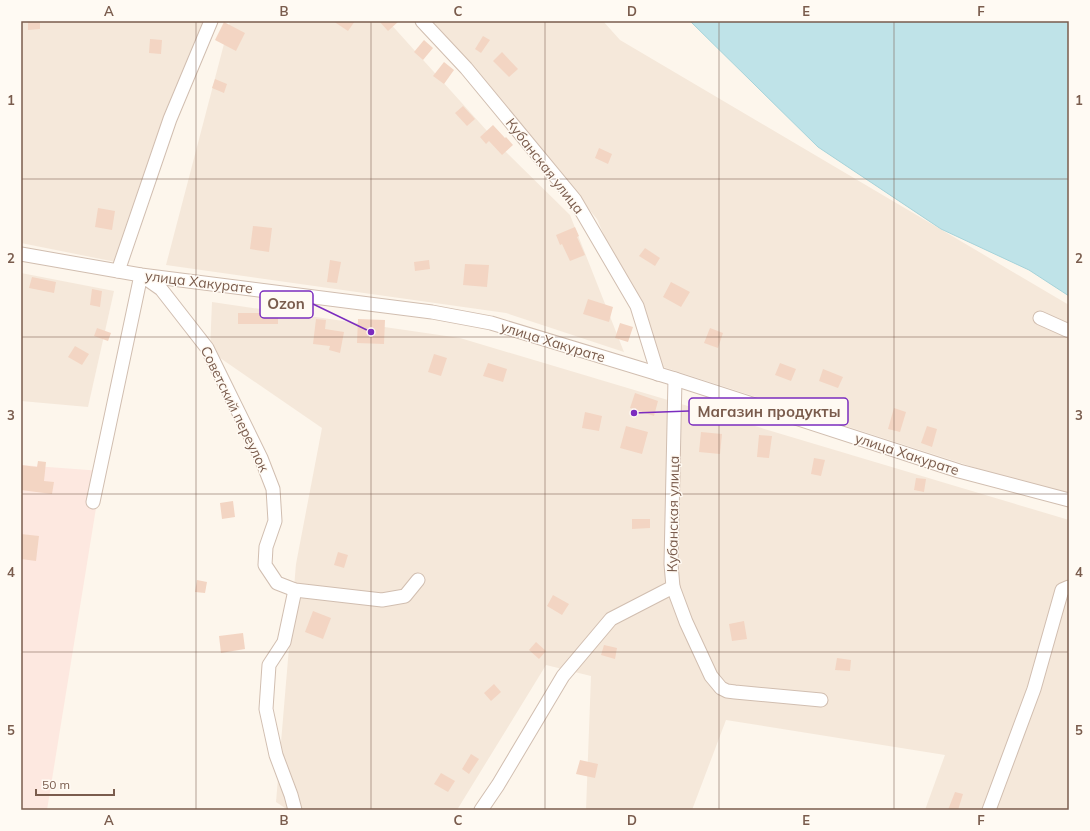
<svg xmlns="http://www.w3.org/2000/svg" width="1090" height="831" font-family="Mulish,sans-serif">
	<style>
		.residential { fill: #f5e8da }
		.commercial { fill: #fde8e0 }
		.water { fill: #bfe3e8; stroke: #a5d3da }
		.building { fill: #f3d5c3 }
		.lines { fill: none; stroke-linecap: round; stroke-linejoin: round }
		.minor-casing { stroke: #d1beb0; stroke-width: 15 }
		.minor { stroke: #fff; stroke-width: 13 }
		.grid { fill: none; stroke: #7a5c4d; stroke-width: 1; stroke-opacity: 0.55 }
		.labels { text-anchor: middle; stroke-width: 3; stroke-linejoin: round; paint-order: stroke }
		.street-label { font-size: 14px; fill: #7a5c4d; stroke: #fffaf3 }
		.leader { fill: none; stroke: #7b2cbf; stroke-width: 1.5 }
		.callout-dot { fill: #7b2cbf; stroke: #fffaf3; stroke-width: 1.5 }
		.callout { fill: #fffaf3; stroke: #7b2cbf; stroke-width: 1.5 }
		.callout-label { font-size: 15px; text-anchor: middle; font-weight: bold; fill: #7a5c4d }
		.neatline { fill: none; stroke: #7a5c4d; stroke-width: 1.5 }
		.grid-label { font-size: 13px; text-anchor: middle; font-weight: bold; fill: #7a5c4d }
	</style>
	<rect width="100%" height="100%" fill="#fdf6ec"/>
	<!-- residential -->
	<g class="residential">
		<polygon points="21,21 203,21 116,262 21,243"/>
		<polygon points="230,21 388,21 506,152 570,215 624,352 506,313 166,265"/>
		<polygon points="433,21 603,21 620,40 1069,305 1069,498 660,366 597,219"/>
		<polygon points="21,273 114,291 88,407 21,401"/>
		<polygon points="212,302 460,338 1069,520 1069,810 925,810 945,755 726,720 692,810 586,810 591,676 546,665 457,810 288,810 276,802 296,564 322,428 210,351"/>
	</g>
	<!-- commercial -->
	<polygon class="commercial" points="21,465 102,471 47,810 21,810"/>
	<!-- water -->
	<polygon class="water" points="690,21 1069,21 1069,296 1029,270 941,229 818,147"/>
	<!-- building -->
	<g class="building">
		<polygon points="28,21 40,21 40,29 28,30"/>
		<polygon points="333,21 355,21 348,31"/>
		<polygon points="379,21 399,21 388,31"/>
		<polygon points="224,22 245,33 236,51 215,40"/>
		<polygon points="483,36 490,40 481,53 475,49"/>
		<polygon points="150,39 162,40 161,54 149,53"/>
		<polygon points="424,40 433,48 423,60 414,52"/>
		<polygon points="502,52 518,69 509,77 493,61"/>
		<polygon points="444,62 454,70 444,84 433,76"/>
		<polygon points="215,79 227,84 224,93 212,88"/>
		<polygon points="463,106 475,119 467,126 455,113"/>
		<polygon points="493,125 505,138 506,137 513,145 502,155 489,141 486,144 480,137"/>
		<polygon points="599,148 612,154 608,164 595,158"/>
		<polygon points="98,208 115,211 112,230 95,227"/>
		<polygon points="253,226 272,228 269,252 250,249"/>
		<polygon points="575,227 579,236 577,237 585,255 570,261 562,244 560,245 556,235"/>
		<polygon points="645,248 660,258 655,266 639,256"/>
		<polygon points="330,260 341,262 337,283 327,282"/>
		<polygon points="429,260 430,269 415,271 414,262"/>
		<polygon points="465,264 489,265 487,287 463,285"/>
		<polygon points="32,277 56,282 54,293 29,288"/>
		<polygon points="671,282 690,292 681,307 663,297"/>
		<polygon points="92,289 102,291 100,307 90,305"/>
		<polygon points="588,299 613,307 609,322 583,314"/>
		<rect x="238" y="313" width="40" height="11"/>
		<polygon points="316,319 326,320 325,329 344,332 340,353 329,350 330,346 313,344"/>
		<polygon points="358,319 385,320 384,344 357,343"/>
		<polygon points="620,323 633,327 628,342 615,338"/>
		<polygon points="97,328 111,333 108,341 94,336"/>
		<polygon points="710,328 723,333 718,348 704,343"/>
		<polygon points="75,346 89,354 82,365 68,357"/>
		<polygon points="434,354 447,358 441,376 428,372"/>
		<polygon points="488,363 507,369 503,382 483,376"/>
		<polygon points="780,363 796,369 791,381 775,375"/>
		<polygon points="823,369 843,377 838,388 819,381"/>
		<polygon points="635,393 658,401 654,416 630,408"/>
		<polygon points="894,408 906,412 900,432 888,429"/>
		<polygon points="585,412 602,416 599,431 582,428"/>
		<polygon points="626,426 648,432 642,454 620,448"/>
		<polygon points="927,426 937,429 932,447 921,443"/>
		<polygon points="701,432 722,434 720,454 699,452"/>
		<polygon points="759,435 772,436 769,458 757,457"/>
		<polygon points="814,458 825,460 821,476 811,474"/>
		<polygon points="38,461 46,462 44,481 54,482 52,494 21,490 21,465 37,467"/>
		<polygon points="916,478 926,479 924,492 914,490"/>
		<polygon points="233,501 235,517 222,519 220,503"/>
		<polygon points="632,519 650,519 650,528 632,529"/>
		<polygon points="21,534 39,536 36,561 21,559"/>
		<polygon points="338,552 348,555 344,568 334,565"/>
		<polygon points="197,580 207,582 205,593 195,592"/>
		<polygon points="553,595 569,604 562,615 547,606"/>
		<polygon points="313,611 331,618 323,639 305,632"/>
		<polygon points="744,621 747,639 732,641 729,624"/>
		<polygon points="243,633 245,649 221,653 219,636"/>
		<polygon points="536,642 546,651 539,659 529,650"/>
		<polygon points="604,645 617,648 615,659 601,655"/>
		<polygon points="837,658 851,660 850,671 835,670"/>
		<polygon points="494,684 501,692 491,701 484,693"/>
		<polygon points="471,754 479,759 469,774 462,769"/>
		<polygon points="580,760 598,764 595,778 576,774"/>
		<polygon points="441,773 455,781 448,792 434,784"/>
		<polygon points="955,792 963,794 958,810 948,810"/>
	</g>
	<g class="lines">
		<defs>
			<g id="minor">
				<polyline points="422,21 466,68 575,200 637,306 658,374"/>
				<polyline points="21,254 141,275 432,312 491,323 675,379 959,471 1069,500"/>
				<polyline points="118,271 170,119 211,21"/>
				<polyline points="1040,318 1069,331"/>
				<polyline points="93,502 141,275 161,289 207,348 261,458 273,489 275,521 266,547 265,565 277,583 295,590 382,600 405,596 418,580"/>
				<polyline points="673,587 686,622 711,676 721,688 727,691 735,692 821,700"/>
				<polyline points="295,590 284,642 269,665 266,709 276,755 291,795 295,810"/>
				<polyline points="481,810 498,785 563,676 611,619 673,587 671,564 675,379"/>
				<polyline points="989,810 1034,689 1062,590 1069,587"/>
			</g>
		</defs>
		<!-- minor casing -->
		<use href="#minor" class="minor-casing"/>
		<!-- minor -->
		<use href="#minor" class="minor"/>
	</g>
	<!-- grid -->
	<path class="grid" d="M 196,21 L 196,810M 371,21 L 371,810M 545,21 L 545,810M 719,21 L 719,810M 894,21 L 894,810M 21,179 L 1069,179M 21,337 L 1069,337M 21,494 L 1069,494M 21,652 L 1069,652"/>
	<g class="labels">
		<!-- street labels -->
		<g class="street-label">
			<text transform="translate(545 166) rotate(52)" y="5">Кубанская улица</text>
			<text transform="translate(199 282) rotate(7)" y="5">улица Хакурате</text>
			<text transform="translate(553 342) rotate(17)" y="5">улица Хакурате</text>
			<text transform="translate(235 409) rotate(64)" y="5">Советский переулок</text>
			<text transform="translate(907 454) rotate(18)" y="5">улица Хакурате</text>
			<text transform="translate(673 514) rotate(-89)" y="5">Кубанская улица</text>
		</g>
	</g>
	<!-- callouts -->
	<path class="leader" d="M371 332L313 304M634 413L689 411"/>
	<g class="callout-dot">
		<circle cx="371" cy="332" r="4"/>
		<circle cx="634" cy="413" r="4"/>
	</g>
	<g class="callout">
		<rect x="260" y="291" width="53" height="27" rx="4"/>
		<rect x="689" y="398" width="159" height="27" rx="4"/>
	</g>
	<g class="callout-label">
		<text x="286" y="309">Ozon</text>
		<text x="769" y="417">Магазин продукты</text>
	</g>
	<!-- border -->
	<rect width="1090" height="831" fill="none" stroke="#fffaf3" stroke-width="44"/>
	<!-- scale -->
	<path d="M36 789v6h78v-6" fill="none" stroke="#7a5c4d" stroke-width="2"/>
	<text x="42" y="789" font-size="12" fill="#7a5c4d" stroke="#fffaf3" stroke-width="3" paint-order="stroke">50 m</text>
	<rect x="22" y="22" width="1046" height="787" class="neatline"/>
	<g class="grid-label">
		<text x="109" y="16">A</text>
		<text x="284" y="16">B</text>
		<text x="458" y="16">C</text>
		<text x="632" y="16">D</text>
		<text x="806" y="16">E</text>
		<text x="981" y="16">F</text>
		<text x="11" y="105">1</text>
		<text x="1079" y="105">1</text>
		<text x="11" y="263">2</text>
		<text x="1079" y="263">2</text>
		<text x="11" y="420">3</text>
		<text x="1079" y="420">3</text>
		<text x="11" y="577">4</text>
		<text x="1079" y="577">4</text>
		<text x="11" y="735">5</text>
		<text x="1079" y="735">5</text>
		<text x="109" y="825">A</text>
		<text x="284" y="825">B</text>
		<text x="458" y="825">C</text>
		<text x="632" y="825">D</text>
		<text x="806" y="825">E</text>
		<text x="981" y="825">F</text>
	</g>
</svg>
